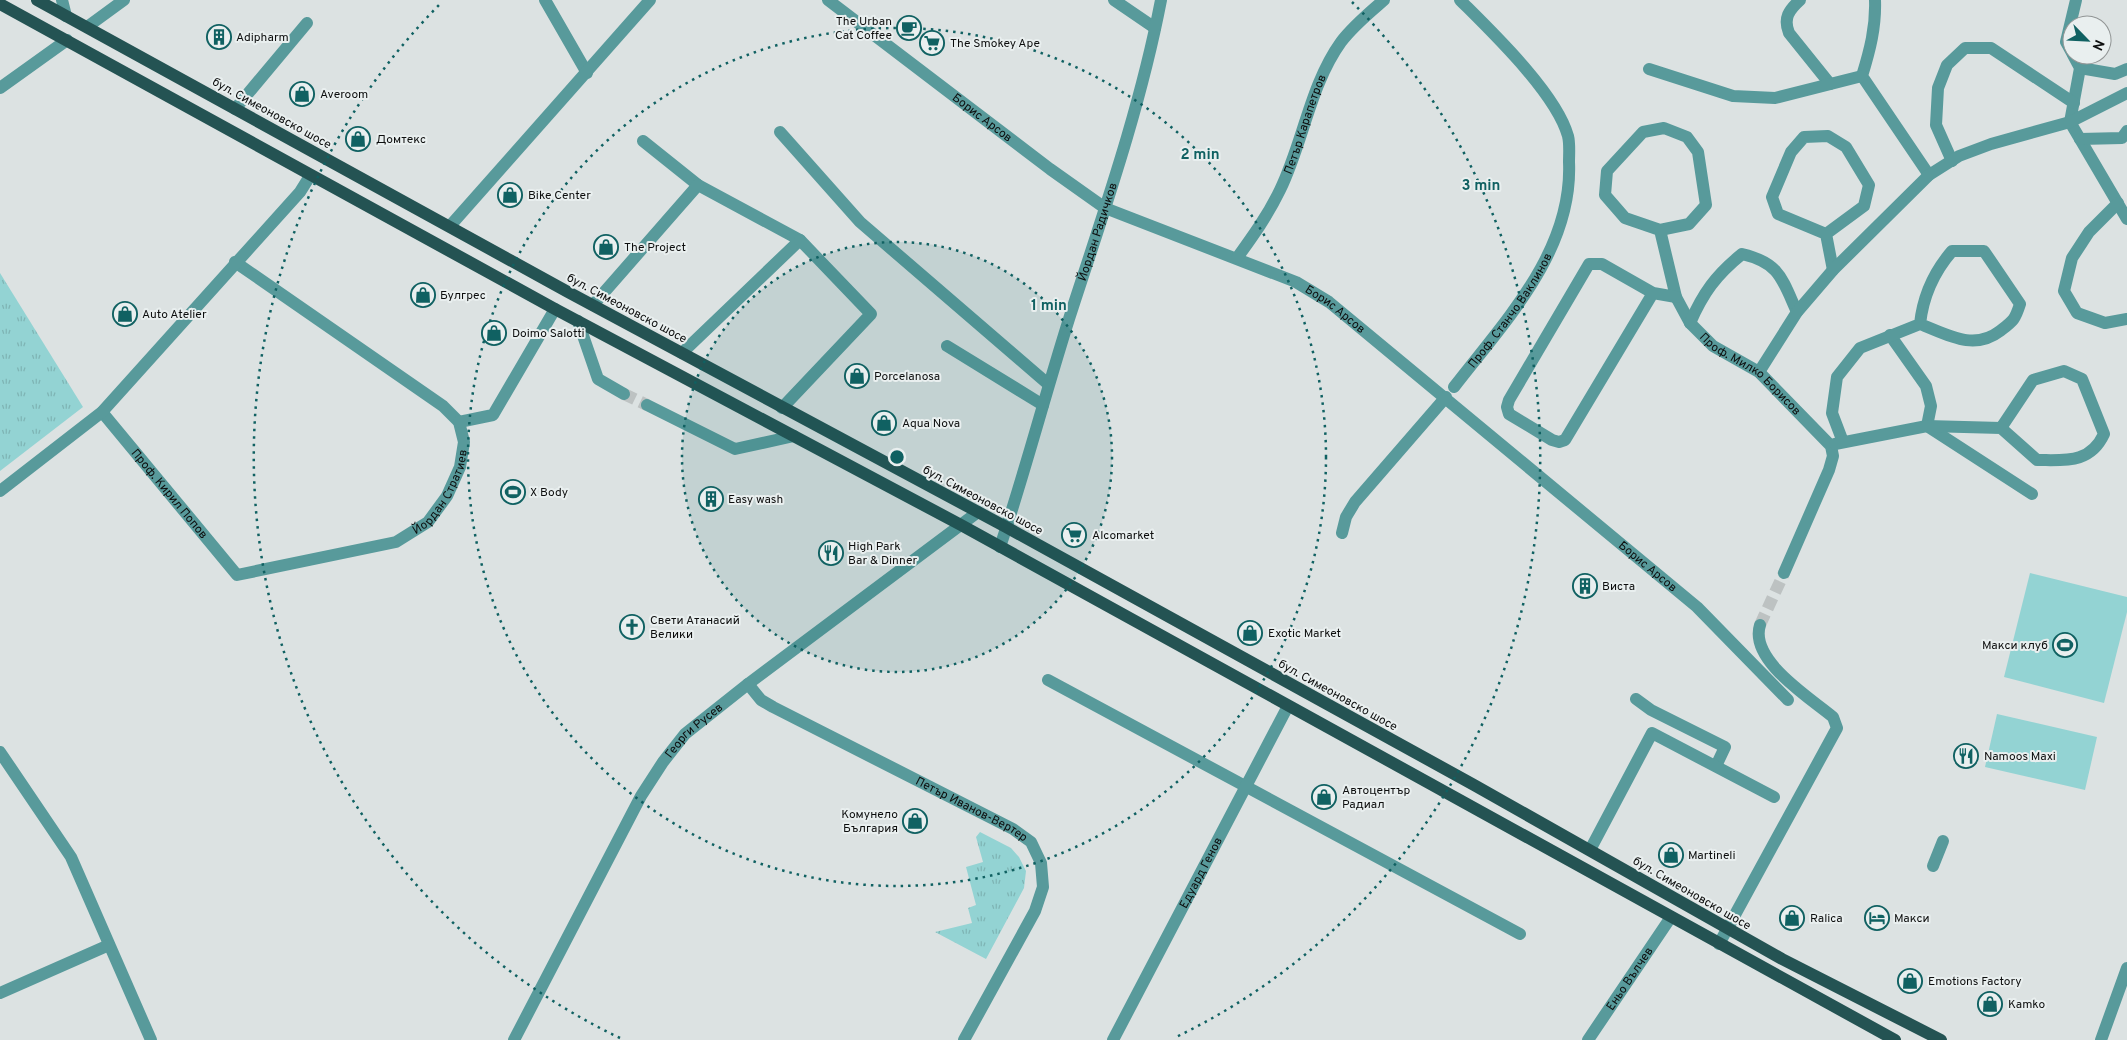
<svg xmlns="http://www.w3.org/2000/svg" width="2127" height="1040" font-family="Overpass,sans-serif">
	<style>
		.grass { fill: url(#grass-tufts) }
		.garden { fill: #93d3d3 }
		.lines { fill: none; stroke-linecap: round; stroke-linejoin: round }
		.minor-tunnel { stroke: #bdc2c2; stroke-width: 12; stroke-dasharray: 12 6; stroke-linecap: butt }
		.minor { stroke: #589a9b; stroke-width: 12 }
		.major { stroke: #245353; stroke-width: 12 }
		.ring { fill: none; stroke: #106162; stroke-width: 2.5; stroke-dasharray: 2.5 5 }
		.labels { text-anchor: middle; stroke-width: 4; stroke-linejoin: round; paint-order: stroke }
		.poi-label { font-size: 12px; fill: #0d0e0e; stroke: #e9efef; text-anchor: start }
		.street-label { font-size: 12px; fill: #0d0e0e; stroke: #e9efef }
		.centre { fill: #106162; stroke: #e9efef; stroke-width: 2.5 }
		.ring-label { font-size: 15px; text-anchor: middle; font-weight: bold; fill: #106162; stroke: #e9efef; stroke-width: 4; stroke-linejoin: round; paint-order: stroke }
	</style>
	<defs>
		<pattern id="grass-tufts" width="24" height="20" patternUnits="userSpaceOnUse" patternTransform="scale(1.25)"><rect width="24" height="20" fill="#93d3d3"/><path d="M3 7l-1-3M5 7V3M7 7l1-3M15 17l-1-3M17 17v-4M19 17l1-3" fill="none" stroke="#7eb4b4"/></pattern>
	</defs>
	<rect width="100%" height="100%" fill="#dce2e2"/>
	<!-- grass -->
	<g class="grass">
		<polygon points="0,273 83,407 0,471"/>
		<polygon points="980,832 1011,848 1019,857 1026,871 1024,888 986,959 935,932 972,923 968,908 976,905 966,867 983,862 976,837"/>
	</g>
	<!-- garden -->
	<g class="garden">
		<polygon points="2030,573 2127,597 2127,612 2104,703 2004,677"/>
		<polygon points="1997,714 2097,737 2085,790 1985,767"/>
	</g>
	<g class="lines">
		<!-- minor-tunnel -->
		<g class="minor-tunnel">
			<polyline points="624,394 647,405"/>
			<polyline points="1760,625 1784,573"/>
		</g>
		<!-- minor -->
		<g class="minor">
			<polyline points="62,0 66,16"/>
			<polyline points="545,0 587,73"/>
			<path id="s1" d="M 828,0 L 1050,169 L 1105,208 L 1296,282 L 1329,302 L 1697,607 L 1788,700"/>
			<polyline points="1114,0 1155,28"/>
			<path d="M 1800,0 C 1789,10 1783,18 1789,33 L 1830,84"/>
			<path d="M 1875,0 C 1876,27 1870,50 1862,76 L 1929,175"/>
			<polyline points="87,27 124,0"/>
			<polyline points="2072,53 2066,42 2076,0"/>
			<polyline points="2073,55 2080,68 2070,122 2127,219"/>
			<polyline points="2080,68 2115,74 2127,69"/>
			<polyline points="1649,69 1733,96 1775,98 1862,76"/>
			<polyline points="0,88 67,40"/>
			<polyline points="235,109 307,23"/>
			<polyline points="780,132 860,222 1048,384"/>
			<polyline points="2080,139 2122,138 2127,131"/>
			<polyline points="643,141 698,185 800,240 682,353"/>
			<polyline points="1952,161 1936,125 1938,88 1947,65 1965,48 1991,48 2074,103"/>
			<polyline points="2118,203 2089,232 2072,258 2064,291 2077,313 2105,323 2127,319"/>
			<polyline points="450,226 650,0"/>
			<path id="s2" d="M 1660,230 L 1689,224 L 1706,205 L 1698,152 L 1687,137 L 1664,128 L 1643,132 L 1607,171 L 1605,195 L 1625,218 L 1660,230 L 1676,297 L 1690,323 L 1713,346 L 1759,372 L 1831,446 L 1833,456 L 1829,470 L 1784,573"/>
			<polyline points="1826,234 1864,206 1869,185 1846,147 1828,136 1804,137 1791,152 1772,197 1778,214 1826,234 1833,270"/>
			<path id="s3" d="M 1237,258 C 1253,236 1268,215 1280,190 C 1303,143 1310,85 1341,42 C 1353,26 1369,13 1384,0"/>
			<polyline points="1653,293 1602,264 1589,264 1509,400 1507,407 1509,414 1552,440 1559,442 1565,440 1653,293 1676,297"/>
			<polyline points="593,305 698,185"/>
			<polyline points="578,321 598,379 624,394"/>
			<path d="M 1690,323 C 1703,293 1716,275 1742,254 C 1780,263 1782,279 1797,312"/>
			<polyline points="1890,335 1926,386 1931,406 1927,426 2032,494"/>
			<polyline points="947,346 1043,405"/>
			<polyline points="1759,372 1797,312 1833,270 1929,175 1959,156 1991,144 2070,122 2127,93"/>
			<path id="s4" d="M 1454,387 C 1505,321 1573,251 1569,162 C 1569,154 1570,144 1568,136 C 1556,93 1492,32 1460,0"/>
			<polyline points="647,405 735,449 794,436"/>
			<polyline points="782,408 871,314 800,240"/>
			<path id="s5" d="M 102,412 L 237,575 L 396,542 L 428,522 L 447,496 L 460,467 L 464,442 L 459,422 L 443,406 L 235,262"/>
			<polyline points="459,422 493,415 555,309"/>
			<path d="M 1843,442 L 1832,413 L 1837,377 L 1860,348 L 1920,324 C 1948,335 1974,351 2000,331 C 2013,321 2015,320 2020,304 L 1984,251 L 1952,251 C 1933,273 1923,296 1920,324"/>
			<path d="M 1835,444 L 1927,426 L 2001,428 L 2037,460 C 2065,460 2090,464 2104,434 L 2082,379 L 2064,371 L 2033,380 L 2001,428"/>
			<polyline points="0,491 102,412 300,192 310,176"/>
			<polyline points="1342,533 1346,517 1355,502 1446,397"/>
			<path id="s6" d="M 1000,547 C 1025,472 1045,395 1069,319 C 1103,214 1140,109 1161,0"/>
			<polyline points="1048,680 1520,934"/>
			<path id="s7" d="M 748,684 L 761,700 L 773,707 L 1013,829 L 1031,842 L 1041,863 L 1043,887 L 1035,911 L 964,1040"/>
			<polyline points="1636,699 1651,710 1725,747 1716,766"/>
			<polyline points="0,752 71,857 151,1040"/>
			<polyline points="1590,850 1652,733 1774,797"/>
			<polyline points="1933,866 1943,841"/>
			<path d="M 1719,944 L 1837,728 L 1833,717 C 1809,697 1749,660 1760,625"/>
			<polyline points="0,993 109,945"/>
			<path id="s8" d="M 514,1040 L 641,796 L 663,762 L 685,734 L 748,684 L 978,512"/>
			<path id="s9" d="M 1113,1040 L 1288,706"/>
			<path id="s10" d="M 1588,1040 L 1671,917"/>
			<polyline points="2101,1040 2127,968"/>
		</g>
		<!-- major -->
		<g class="major">
			<polyline points="37,0 568,292 1006,527 1474,785 1782,959 1941,1040"/>
			<polyline points="0,4 555,309 961,525 1895,1040"/>
		</g>
	</g>
	<!-- distance rings -->
	<circle cx="897" cy="457" r="215" fill="#106162" fill-opacity=".12"/>
	<g class="ring">
		<circle cx="897" cy="457" r="215"/>
		<circle cx="897" cy="457" r="429"/>
		<path d="M620 1038A644 644 0 0 1 442 2M1352 2A644 644 0 0 1 1174 1038"/>
	</g>
	<!-- icons -->
	<defs>
		<symbol id="cafe-ring" viewBox="-11 -11 22 22"><circle r="9.5" fill="#e9efef" stroke="#106162" stroke-width="1.5"/><path d="M-5.5-4.5H6V0H3Q3 3.5 0 3.5H-2.5Q-5.5 3.5-5.5 0ZM3-3.2v2h1.7v-2ZM-6 4.5H4V6H-6Z" fill="#106162"/></symbol>
		<symbol id="building-ring" viewBox="-11 -11 22 22"><circle r="9.5" fill="#e9efef" stroke="#106162" stroke-width="1.5"/><path d="M-4-6H4V6H1V3H-1V6H-4ZM-2.5-4.3h1.7v1.8h-1.7ZM.8-4.3h1.7v1.8H.8ZM-2.5-1h1.7V.8h-1.7ZM.8-1h1.7V.8H.8Z" fill="#106162"/></symbol>
		<symbol id="supermarket-ring" viewBox="-11 -11 22 22"><circle r="9.5" fill="#e9efef" stroke="#106162" stroke-width="1.5"/><path d="M-6-5.5h2.5l.6 2H6L4.5 2H-2.5L-4.4-4H-6ZM-1.5 3.2a1.3 1.3 0 1 0 .1 0ZM3 3.2a1.3 1.3 0 1 0 .1 0Z" fill="#106162"/></symbol>
		<symbol id="shop-ring" viewBox="-11 -11 22 22"><circle r="9.5" fill="#e9efef" stroke="#106162" stroke-width="1.5"/><path d="M-5-2.5h2.3a2.7 3.5 0 0 1 5.4 0H5L5.5 6h-11ZM-1.5-2.5h3a1.5 2.3 0 0 0-3 0Z" fill="#106162"/></symbol>
		<symbol id="stadium-ring" viewBox="-11 -11 22 22"><circle r="9.5" fill="#e9efef" stroke="#106162" stroke-width="1.5"/><path d="M0-5a6.5 5 0 1 0 0 10a6.5 5 0 1 0 0-10ZM-3.5-1.8h7v3.6h-7Z" fill="#106162"/></symbol>
		<symbol id="restaurant-ring" viewBox="-11 -11 22 22"><circle r="9.5" fill="#e9efef" stroke="#106162" stroke-width="1.5"/><path d="M-5-6h1v4h1v-4h1v4h1v-4h1v5L-1.5 .5V6h-2V.5L-5-1ZM5-6V6H3V1.5H1.5Q1.5-4 5-6Z" fill="#106162"/></symbol>
		<symbol id="church-ring" viewBox="-11 -11 22 22"><circle r="9.5" fill="#e9efef" stroke="#106162" stroke-width="1.5"/><path d="M-1.2-6h2.4v3.5h3.3v2.4h-3.3V6h-2.4V-.1h-3.3v-2.4h3.3Z" fill="#106162"/></symbol>
		<symbol id="hotel-ring" viewBox="-11 -11 22 22"><circle r="9.5" fill="#e9efef" stroke="#106162" stroke-width="1.5"/><path d="M-6-4.5h1.5V1H6V5H4.5V3h-9V5H-6ZM-4 0a1.8 1.8 0 1 1 3.6 0ZM.5 0V-2.5h3Q6-2.5 6 0Z" fill="#106162"/></symbol>
	</defs>
	<g fill-rule="evenodd">
		<use href="#cafe-ring" x="895" y="14" width="28" height="28"/>
		<use href="#building-ring" x="205" y="23" width="28" height="28"/>
		<use href="#supermarket-ring" x="918" y="29" width="28" height="28"/>
		<use href="#shop-ring" x="288" y="80" width="28" height="28"/>
		<use href="#shop-ring" x="344" y="125" width="28" height="28"/>
		<use href="#shop-ring" x="496" y="181" width="28" height="28"/>
		<use href="#shop-ring" x="592" y="233" width="28" height="28"/>
		<use href="#shop-ring" x="409" y="281" width="28" height="28"/>
		<use href="#shop-ring" x="111" y="300" width="28" height="28"/>
		<use href="#shop-ring" x="480" y="319" width="28" height="28"/>
		<use href="#shop-ring" x="843" y="362" width="28" height="28"/>
		<use href="#shop-ring" x="870" y="409" width="28" height="28"/>
		<use href="#stadium-ring" x="499" y="478" width="28" height="28"/>
		<use href="#building-ring" x="697" y="485" width="28" height="28"/>
		<use href="#supermarket-ring" x="1060" y="521" width="28" height="28"/>
		<use href="#restaurant-ring" x="817" y="539" width="28" height="28"/>
		<use href="#building-ring" x="1571" y="572" width="28" height="28"/>
		<use href="#church-ring" x="618" y="613" width="28" height="28"/>
		<use href="#shop-ring" x="1236" y="619" width="28" height="28"/>
		<use href="#stadium-ring" x="2051" y="631" width="28" height="28"/>
		<use href="#restaurant-ring" x="1952" y="742" width="28" height="28"/>
		<use href="#shop-ring" x="1310" y="783" width="28" height="28"/>
		<use href="#shop-ring" x="901" y="807" width="28" height="28"/>
		<use href="#shop-ring" x="1657" y="841" width="28" height="28"/>
		<use href="#shop-ring" x="1778" y="904" width="28" height="28"/>
		<use href="#hotel-ring" x="1863" y="904" width="28" height="28"/>
		<use href="#shop-ring" x="1896" y="967" width="28" height="28"/>
		<use href="#shop-ring" x="1976" y="990" width="28" height="28"/>
	</g>
	<g class="labels">
		<!-- poi labels -->
		<g class="poi-label">
			<text x="892" y="25" text-anchor="end">The Urban<tspan x="892" dy="14">Cat Coffee</tspan></text>
			<text x="236" y="41">Adipharm</text>
			<text x="950" y="47">The Smokey Ape</text>
			<text x="320" y="98">Averoom</text>
			<text x="376" y="143">Домтекс</text>
			<text x="528" y="199">Bike Center</text>
			<text x="624" y="251">The Project</text>
			<text x="440" y="299">Булгрес</text>
			<text x="142" y="318">Auto Atelier</text>
			<text x="512" y="337">Doimo Salotti</text>
			<text x="874" y="380">Porcelanosa</text>
			<text x="902" y="427">Aqua Nova</text>
			<text x="530" y="496">X Body</text>
			<text x="728" y="503">Easy wash</text>
			<text x="1092" y="539">Alcomarket</text>
			<text x="848" y="550">High Park<tspan x="848" dy="14">Bar &amp; Dinner</tspan></text>
			<text x="1602" y="590">Виста</text>
			<text x="650" y="624">Свети Атанасий<tspan x="650" dy="14">Велики</tspan></text>
			<text x="1268" y="637">Exotic Market</text>
			<text x="2048" y="649" text-anchor="end">Макси клуб</text>
			<text x="1984" y="760">Namoos Maxi</text>
			<text x="1342" y="794">Автоцентър<tspan x="1342" dy="14">Радиал</tspan></text>
			<text x="898" y="818" text-anchor="end">Комунело<tspan x="898" dy="14">България</tspan></text>
			<text x="1688" y="859">Martineli</text>
			<text x="1810" y="922">Ralica</text>
			<text x="1894" y="922">Макси</text>
			<text x="1928" y="985">Emotions Factory</text>
			<text x="2008" y="1008">Kamko</text>
		</g>
		<!-- street labels -->
		<g class="street-label">
			<text transform="translate(272 113) rotate(29)" y="4">бул. Симеоновско шосе</text>
			<text dy="4" stroke="none"><textPath href="#s1" startOffset="194">Борис Арсов</textPath></text>
			<text dy="4" stroke="none"><textPath href="#s3" startOffset="151">Петър Карапетров</textPath></text>
			<text dy="4" stroke="none"><textPath href="#s6" startOffset="330">Йордан Радичков</textPath></text>
			<text transform="translate(627 308) rotate(28)" y="4">бул. Симеоновско шосе</text>
			<text dy="4" stroke="none"><textPath href="#s1" startOffset="599">Борис Арсов</textPath></text>
			<text dy="4" stroke="none"><textPath href="#s4" startOffset="95">Проф. Станчо Ваклинов</textPath></text>
			<text dy="4" stroke="none"><textPath href="#s2" startOffset="496">Проф. Милко Борисов</textPath></text>
			<text dy="4" stroke="none"><textPath href="#s5" startOffset="444">Йордан Стратиев</textPath></text>
			<text dy="4" stroke="none"><textPath href="#s5" startOffset="106">Проф. Кирил Попов</textPath></text>
			<text transform="translate(983 500) rotate(28)" y="4">бул. Симеоновско шосе</text>
			<text dy="4" stroke="none"><textPath href="#s1" startOffset="1004">Борис Арсов</textPath></text>
			<text transform="translate(1338 695) rotate(29)" y="4">бул. Симеоновско шосе</text>
			<text dy="4" stroke="none"><textPath href="#s8" startOffset="360">Георги Русев</textPath></text>
			<text dy="4" stroke="none"><textPath href="#s7" startOffset="258">Петър Иванов-Вертер</textPath></text>
			<text dy="4" stroke="none"><textPath href="#s9" startOffset="189">Едуард Генов</textPath></text>
			<text transform="translate(1692 893) rotate(30)" y="4">бул. Симеоновско шосе</text>
			<text dy="4" stroke="none"><textPath href="#s10" startOffset="74">Еньо Вълчев</textPath></text>
		</g>
	</g>
	<circle cx="897" cy="457" r="8" class="centre"/>
	<g class="ring-label">
		<text x="1200" y="159">2 min</text>
		<text x="1481" y="190">3 min</text>
		<text x="1049" y="310">1 min</text>
	</g>
	<!-- north arrow -->
	<g transform="translate(2087 40) rotate(114)"><circle r="24" fill="#e9efef" stroke="#919595"/>
	<path d="M0-4L9 19L0 12L-9 19Z" fill="#106162"/>
	<text y="-8" font-size="14" font-weight="bold" text-anchor="middle" fill="#0d0e0e">N</text>
	</g>
</svg>
